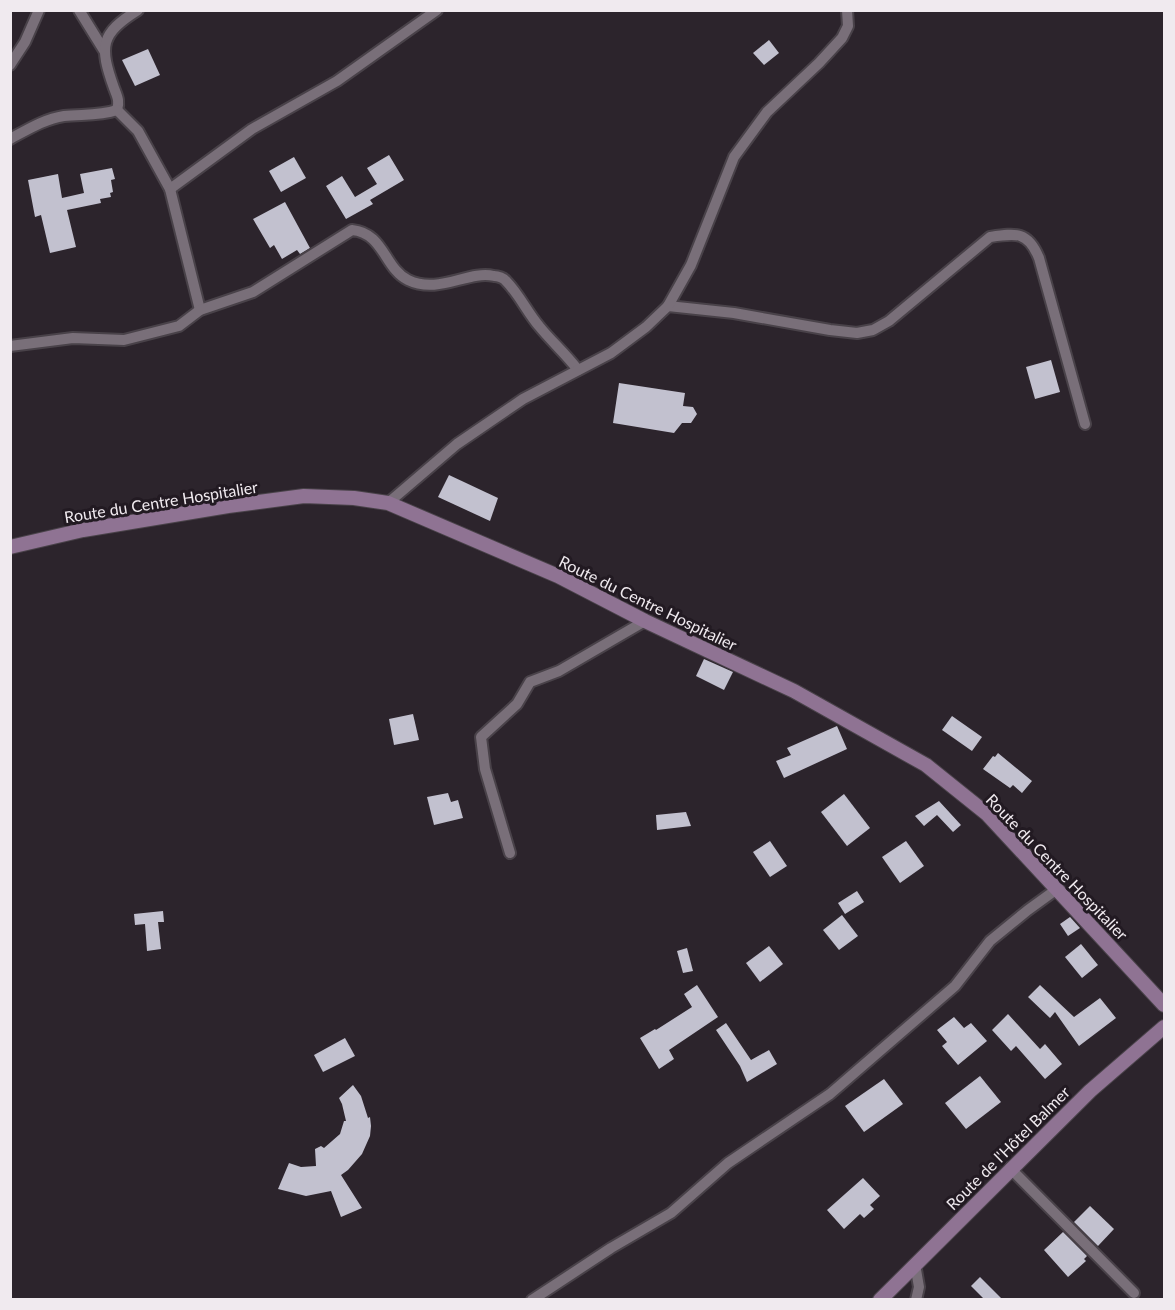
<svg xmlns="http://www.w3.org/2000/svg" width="1175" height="1310" font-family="Lato,sans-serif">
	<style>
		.building { fill: #c2c1cf }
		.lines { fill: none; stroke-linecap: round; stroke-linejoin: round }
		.street-casing { stroke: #494249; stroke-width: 14 }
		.secondary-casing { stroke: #494249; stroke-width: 16 }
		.street { stroke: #796f79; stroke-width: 10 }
		.secondary { stroke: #8f7393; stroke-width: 14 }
		.labels { text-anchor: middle; stroke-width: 6; stroke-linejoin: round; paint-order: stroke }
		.street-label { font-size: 16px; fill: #f0eaef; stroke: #221a22 }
	</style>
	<rect width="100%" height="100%" fill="#2c242c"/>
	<!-- building -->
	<g class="building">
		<polygon points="769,40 779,53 764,65 753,53"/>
		<polygon points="148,49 160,75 135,86 122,60"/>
		<polygon points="389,155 404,180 370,200 373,204 346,219 326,186 342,176 355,197 377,184 367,168"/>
		<polygon points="294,157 306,178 281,192 269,171"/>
		<polygon points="112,168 115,179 111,180 113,192 110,193 111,197 100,199 101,203 67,210 76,247 50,253 41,215 35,217 28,180 58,174 62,198 84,193 80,174"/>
		<polygon points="285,202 310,248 300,254 297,250 282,259 274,245 270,248 253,219"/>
		<polygon points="1051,360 1060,392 1035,399 1026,367"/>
		<polygon points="619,383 685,393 683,406 693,407 697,414 691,423 682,423 674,433 613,423"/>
		<polygon points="449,475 498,498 490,521 438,497"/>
		<polygon points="704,659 733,672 724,690 696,676"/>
		<polygon points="413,714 419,740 394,745 389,719"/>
		<polygon points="952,716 982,737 972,751 942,730"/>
		<polygon points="837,726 847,749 784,778 776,761 791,755 787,748"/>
		<polygon points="998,753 1032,781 1022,793 1013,785 1010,788 983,769 993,756 995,757"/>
		<polygon points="448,793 451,802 458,800 463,818 434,825 427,797"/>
		<polygon points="844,794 870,828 847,846 821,812"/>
		<polygon points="939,801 961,825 953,832 937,815 924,826 915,816"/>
		<polygon points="686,812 691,826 657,830 656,815"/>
		<polygon points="770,841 787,866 770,877 753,852"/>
		<polygon points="906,841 924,866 900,883 882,857"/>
		<polygon points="857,891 864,902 845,914 838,903"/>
		<polygon points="163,911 164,922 158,922 161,949 147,951 145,924 135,925 134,914"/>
		<polygon points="842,915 858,936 839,950 823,930"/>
		<polygon points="1070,917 1080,928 1068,936 1060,924"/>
		<polygon points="1081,944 1098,965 1082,978 1065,957"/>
		<polygon points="769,946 783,964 760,982 746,963"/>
		<polygon points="687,948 693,971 683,973 677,951"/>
		<polygon points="697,985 718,1017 669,1050 674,1059 659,1069 640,1038 655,1029 656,1030 692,1007 684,994"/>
		<polygon points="1040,985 1074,1017 1100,998 1116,1018 1079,1046 1055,1012 1050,1018 1028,997"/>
		<polygon points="1008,1014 1040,1049 1045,1044 1062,1064 1045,1079 1016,1046 1011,1051 992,1030"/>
		<polygon points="954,1017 964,1028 971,1023 987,1041 958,1065 942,1046 947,1042 937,1030"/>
		<polygon points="726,1023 751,1060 769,1050 777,1064 747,1082 740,1066 716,1030"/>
		<polygon points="345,1038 355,1056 323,1072 314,1055"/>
		<polygon points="980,1076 1001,1102 966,1129 945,1103"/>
		<polygon points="884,1079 903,1104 864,1132 845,1106"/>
		<polygon points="353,1085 361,1096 368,1118 370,1117 371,1126 370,1136 362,1154 348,1170 341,1175 362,1208 341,1217 331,1191 306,1196 278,1189 289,1163 301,1167 316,1166 315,1149 321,1146 324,1148 340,1134 344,1121 346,1121 342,1104 339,1098"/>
		<polygon points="863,1178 880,1196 870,1205 874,1209 864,1218 860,1214 844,1229 827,1210"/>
		<polygon points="1090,1206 1114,1229 1098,1246 1074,1222"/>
		<polygon points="1063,1232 1087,1256 1084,1259 1086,1261 1068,1277 1044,1250"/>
		<polygon points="980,1277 1002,1299 984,1299 971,1286"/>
	</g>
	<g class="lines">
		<defs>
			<g id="street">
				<polyline points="79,10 105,52"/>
				<polyline points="10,65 25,42 39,10"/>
				<polyline points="117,110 138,131 170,189 200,310"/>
				<path d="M 117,110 C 120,101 117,96 114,88 C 99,46 100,34 138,10"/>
				<path d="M 10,139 C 27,130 44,119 64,116 C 82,114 99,116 117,110"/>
				<polyline points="170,189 252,129 337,81 437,10"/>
				<path d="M 668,306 L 734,313 L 830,330 L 857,333 L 873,330 L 889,321 L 990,237 C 1016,233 1028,231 1039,258 L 1085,424"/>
				<path d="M 10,346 L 73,338 L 124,340 L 179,326 L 200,310 L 253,292 L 352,230 C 384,233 384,268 408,280 C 439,295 468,270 494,276 C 498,276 504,278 506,281 C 519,294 527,312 539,326 C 551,341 566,354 578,370"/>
				<polyline points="388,503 457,444 523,399 611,353 646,327 668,306 691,265 734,157 767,112 819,63 842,38 848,26 847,10"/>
				<polyline points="510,853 485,769 481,737 517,704 530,682 559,671 645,621"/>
				<polyline points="1010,1168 1134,1293"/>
				<polyline points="915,1264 919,1287 916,1300"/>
				<polyline points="532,1300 611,1248 671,1213 728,1163 830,1094 955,986 990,941 1028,910 1057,889"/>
			</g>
			<g id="secondary">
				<polyline points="10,547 83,530 228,506 304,496 354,498 388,503 558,576 645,621 794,691 926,765 987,814 1164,1005"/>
				<polyline points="880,1300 1090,1091 1164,1027"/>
			</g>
		</defs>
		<!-- street casing -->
		<use href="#street" class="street-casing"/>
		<!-- secondary casing -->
		<use href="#secondary" class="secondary-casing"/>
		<!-- street -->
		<use href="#street" class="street"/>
		<!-- secondary -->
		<use href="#secondary" class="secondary"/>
	</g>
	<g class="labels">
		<!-- street labels -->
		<g class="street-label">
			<text transform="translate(161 502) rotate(-9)" y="6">Route du Centre Hospitalier</text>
			<text transform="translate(648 603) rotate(26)" y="6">Route du Centre Hospitalier</text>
			<text transform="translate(1057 867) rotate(46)" y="6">Route du Centre Hospitalier</text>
			<text transform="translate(1008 1148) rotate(-45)" y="6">Route de l'Hôtel Balmer</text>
		</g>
	</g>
	<!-- border -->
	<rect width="1175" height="1310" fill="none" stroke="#f0eaef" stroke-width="24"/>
</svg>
